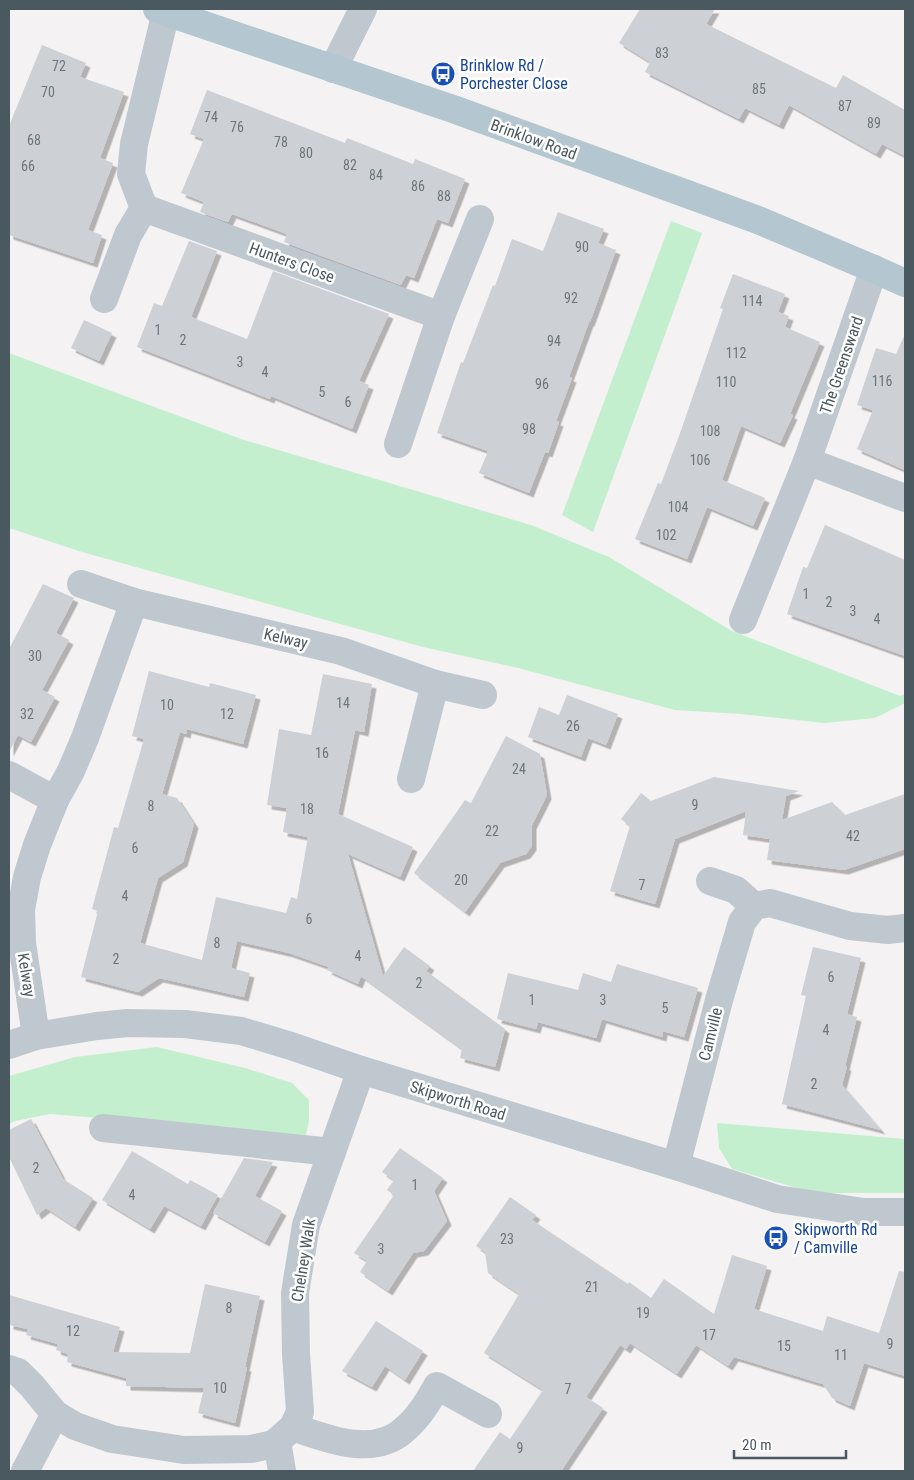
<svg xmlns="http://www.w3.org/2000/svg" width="914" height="1480" font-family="'Roboto Condensed',sans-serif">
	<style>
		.green { fill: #c4efcf }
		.building { fill: #cdd0d4; filter: url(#shadow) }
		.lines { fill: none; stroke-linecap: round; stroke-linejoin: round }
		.minor { stroke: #bec8ce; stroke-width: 28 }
		.major { stroke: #b4c6cf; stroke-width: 28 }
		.labels { text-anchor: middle; stroke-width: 5; stroke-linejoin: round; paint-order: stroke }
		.number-label { font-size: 14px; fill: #6b767c }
		.transit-label { font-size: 16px; fill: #164399; stroke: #fff; text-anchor: start }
		.street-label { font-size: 16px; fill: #4a585f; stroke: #fff }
	</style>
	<defs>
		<filter id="shadow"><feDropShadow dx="4.5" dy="4.5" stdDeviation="0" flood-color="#0004"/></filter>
	</defs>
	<rect width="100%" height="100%" fill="#f4f2f3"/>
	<!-- green -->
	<g class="green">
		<polygon points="671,221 702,233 593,532 562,515"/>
		<polygon points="9,353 241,439 531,525 609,557 732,631 900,696 905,694 905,703 875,718 824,723 741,714 675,710 518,668 423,647 82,552 9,528"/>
		<polygon points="157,1047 245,1068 292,1083 309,1100 309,1120 306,1135 50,1114 15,1121 9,1124 9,1076 75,1057"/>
		<polygon points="717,1123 905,1139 905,1193 814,1193 732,1169 719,1148"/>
	</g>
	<!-- building -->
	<g class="building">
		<polygon points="640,9 715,9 706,24 836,88 843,75 905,110 905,156 882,144 876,154 789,105 779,125 745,108 739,119 645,72 650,62 619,43"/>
		<polygon points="42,45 86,63 80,77 124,92 100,158 113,163 88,230 102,235 93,263 9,235 9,126"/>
		<polygon points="207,90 345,143 347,138 413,164 415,159 465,179 448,223 437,219 414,278 406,275 401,285 284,242 287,234 232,214 228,222 200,212 204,202 181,193 204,139 190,134"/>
		<polygon points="558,212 604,229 598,243 616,250 590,322 589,322 569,377 572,378 556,421 559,422 548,453 545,452 529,493 479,473 488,451 437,433 461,362 463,363 493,285 495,286 512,239 543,251"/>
		<polygon points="189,241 217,251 191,317 247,339 273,271 389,314 359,381 369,385 352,429 271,396 270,399 137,347 154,303 162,306"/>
		<polygon points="733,274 785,294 778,312 789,316 785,327 820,342 790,414 793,415 780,443 741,426 722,480 765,498 753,526 707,507 687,559 635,539 658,483 661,484 679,436 723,309 720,308"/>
		<polygon points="84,320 112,333 99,361 71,348"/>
		<polygon points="905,334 905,470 857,449 873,410 857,405 876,348 896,354"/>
		<polygon points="825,525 905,560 905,656 787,614 803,567 807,568"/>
		<polygon points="43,584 74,598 56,633 69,640 42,690 55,697 31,742 18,735 9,752 9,649"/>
		<polygon points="149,671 209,687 210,683 256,695 243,744 187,729 186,734 180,732 162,794 177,798 194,824 183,862 158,878 140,943 202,960 216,897 286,913 291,897 297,899 308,837 283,832 287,808 267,805 279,729 311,735 323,674 372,684 364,732 355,730 338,814 413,847 400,877 348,854 383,976 404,947 430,966 426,971 505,1029 495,1067 460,1058 462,1049 361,976 358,984 327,970 329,967 289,953 237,941 231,968 250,973 244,997 159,978 138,992 81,977 98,911 92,909 114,827 118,828 144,739 132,736"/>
		<polygon points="567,695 618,714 606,745 588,738 581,757 528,737 539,707 559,715"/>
		<polygon points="506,736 540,754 547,795 532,825 532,846 526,854 500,863 465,912 414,873 465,800 471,803"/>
		<polygon points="714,777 799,791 786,796 782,820 832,802 845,815 905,794 905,849 844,870 767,860 770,839 743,835 746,811 675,839 655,904 610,891 630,826 621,819 641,793 651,801"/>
		<polygon points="813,947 861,958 847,1014 857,1017 845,1066 847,1066 842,1085 881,1130 782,1104 806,996 801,995"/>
		<polygon points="617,964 698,988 684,1037 663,1031 662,1037 602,1019 596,1038 538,1022 536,1029 497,1019 508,973 578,990 583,973 611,982"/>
		<polygon points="31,1119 63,1179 93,1198 75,1227 46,1208 37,1215 9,1157 9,1130"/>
		<polygon points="400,1148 443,1178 434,1191 447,1221 424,1251 413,1253 388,1291 360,1272 367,1261 354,1253 394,1195 387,1190 394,1180 382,1172"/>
		<polygon points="132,1151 188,1184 190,1180 218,1195 201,1226 164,1206 150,1229 102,1200"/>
		<polygon points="244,1158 273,1162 255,1196 282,1211 265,1242 213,1213"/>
		<polygon points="510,1197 536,1215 532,1220 628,1284 629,1282 651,1298 664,1279 714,1314 732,1255 767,1266 754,1309 823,1331 827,1316 879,1333 899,1271 905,1272 905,1376 864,1363 850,1406 832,1398 823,1384 734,1357 728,1366 696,1345 677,1374 630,1343 626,1349 620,1345 586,1397 603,1408 561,1471 473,1471 500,1432 510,1439 543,1390 484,1353 519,1294 488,1273 485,1252 476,1246"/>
		<polygon points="205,1284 260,1296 245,1367 247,1367 235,1423 198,1413 204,1388 126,1386 126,1378 67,1362 68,1354 56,1350 58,1344 26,1335 28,1329 9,1325 9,1295 120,1327 113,1352 190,1353"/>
		<polygon points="376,1321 423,1351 405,1380 385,1366 372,1387 342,1371"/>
	</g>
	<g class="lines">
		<!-- minor -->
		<g class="minor">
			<polyline points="333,69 363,9"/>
			<polyline points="144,208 441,316"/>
			<polyline points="104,299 128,235 144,208 131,174 134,144 166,12"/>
			<polyline points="398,444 441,316 480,219"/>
			<polyline points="807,461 905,498"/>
			<polyline points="81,584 134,602 341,651 435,684 483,695"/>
			<polyline points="743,620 807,461 874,269"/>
			<polyline points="9,775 55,800"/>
			<polyline points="411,779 435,684"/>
			<polyline points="710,881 736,890 754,906"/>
			<polyline points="36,1036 22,943 21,910 27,877 37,845 55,800 71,771 85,738 134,602"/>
			<polyline points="9,1045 36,1036 97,1026 128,1023 185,1024 241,1031 291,1046 361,1070 676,1166 777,1199 864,1212 905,1212"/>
			<polyline points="103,1128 332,1152"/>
			<polyline points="676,1166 719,1000 742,922 754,906 770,903 850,926 888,930 905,928"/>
			<polyline points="9,1369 18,1372 32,1386 55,1414 75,1426 112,1439 184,1450 251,1449 274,1444 293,1427 300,1412 296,1354 295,1293 306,1225 361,1070"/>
			<path d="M 293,1427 C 327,1439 375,1458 405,1429 C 419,1417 428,1402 437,1386 L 488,1414"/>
			<polyline points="277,1441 282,1471"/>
			<polyline points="25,1471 55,1414"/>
		</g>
		<!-- major -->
		<polyline class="major" points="157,9 453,109 665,186 758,220 874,269 905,283"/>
	</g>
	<!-- icons -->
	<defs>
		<symbol id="bus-disc" viewBox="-11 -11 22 22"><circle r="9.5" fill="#1a4fb4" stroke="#fff"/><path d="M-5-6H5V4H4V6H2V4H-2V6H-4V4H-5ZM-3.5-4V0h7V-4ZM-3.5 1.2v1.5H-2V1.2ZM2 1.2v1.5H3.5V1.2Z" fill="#fff"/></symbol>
	</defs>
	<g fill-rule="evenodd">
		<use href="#bus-disc" x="429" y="60" width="28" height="28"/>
		<use href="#bus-disc" x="762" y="1224" width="28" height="28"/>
	</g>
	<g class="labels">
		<!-- number labels -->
		<g class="number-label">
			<text x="662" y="58">83</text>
			<text x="59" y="71">72</text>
			<text x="759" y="94">85</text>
			<text x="48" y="97">70</text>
			<text x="845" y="111">87</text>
			<text x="211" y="122">74</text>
			<text x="874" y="128">89</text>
			<text x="237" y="132">76</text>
			<text x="34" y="145">68</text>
			<text x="281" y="147">78</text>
			<text x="306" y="158">80</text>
			<text x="350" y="170">82</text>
			<text x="28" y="171">66</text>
			<text x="376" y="180">84</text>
			<text x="418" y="191">86</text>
			<text x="444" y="201">88</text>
			<text x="582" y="252">90</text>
			<text x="571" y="303">92</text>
			<text x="752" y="306">114</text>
			<text x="158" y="335">1</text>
			<text x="183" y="345">2</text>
			<text x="554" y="346">94</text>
			<text x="736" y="358">112</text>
			<text x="240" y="367">3</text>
			<text x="265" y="377">4</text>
			<text x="882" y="386">116</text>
			<text x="726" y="387">110</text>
			<text x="542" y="389">96</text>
			<text x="322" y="397">5</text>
			<text x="348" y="407">6</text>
			<text x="529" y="434">98</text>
			<text x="710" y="436">108</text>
			<text x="700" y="465">106</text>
			<text x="678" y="512">104</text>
			<text x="666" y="540">102</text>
			<text x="806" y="599">1</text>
			<text x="829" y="607">2</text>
			<text x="853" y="616">3</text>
			<text x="877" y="624">4</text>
			<text x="35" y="661">30</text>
			<text x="343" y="708">14</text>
			<text x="167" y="710">10</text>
			<text x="27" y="719">32</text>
			<text x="227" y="719">12</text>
			<text x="573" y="731">26</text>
			<text x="322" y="758">16</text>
			<text x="519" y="774">24</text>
			<text x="695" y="810">9</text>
			<text x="151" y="811">8</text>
			<text x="307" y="814">18</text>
			<text x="492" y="836">22</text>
			<text x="853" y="841">42</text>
			<text x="135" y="853">6</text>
			<text x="461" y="885">20</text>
			<text x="642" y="890">7</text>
			<text x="125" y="901">4</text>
			<text x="309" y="924">6</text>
			<text x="217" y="948">8</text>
			<text x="358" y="961">4</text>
			<text x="116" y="964">2</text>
			<text x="831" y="982">6</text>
			<text x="419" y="988">2</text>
			<text x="532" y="1005">1</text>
			<text x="603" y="1005">3</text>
			<text x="665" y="1013">5</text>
			<text x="826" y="1035">4</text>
			<text x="814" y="1089">2</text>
			<text x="36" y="1173">2</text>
			<text x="415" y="1190">1</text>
			<text x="132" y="1200">4</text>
			<text x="507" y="1244">23</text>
			<text x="381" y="1254">3</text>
			<text x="592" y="1292">21</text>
			<text x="229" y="1313">8</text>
			<text x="643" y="1318">19</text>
			<text x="73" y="1336">12</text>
			<text x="709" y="1340">17</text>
			<text x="890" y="1349">9</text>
			<text x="784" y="1351">15</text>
			<text x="841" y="1360">11</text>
			<text x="220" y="1393">10</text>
			<text x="568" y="1394">7</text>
			<text x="520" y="1453">9</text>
		</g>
		<!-- transit labels -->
		<g class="transit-label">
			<text x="460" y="71">Brinklow Rd /<tspan x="460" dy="18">Porchester Close</tspan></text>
			<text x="794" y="1235">Skipworth Rd<tspan x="794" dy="18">/ Camville</tspan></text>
		</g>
		<!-- street labels -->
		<g class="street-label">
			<text transform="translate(534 139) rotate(20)" y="6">Brinklow Road</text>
			<text transform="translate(292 262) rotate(20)" y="6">Hunters Close</text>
			<text transform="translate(841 365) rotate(-71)" y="6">The Greensward</text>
			<text transform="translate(286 638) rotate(13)" y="6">Kelway</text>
			<text transform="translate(27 975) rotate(81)" y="6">Kelway</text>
			<text transform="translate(710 1034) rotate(-76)" y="6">Camville</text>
			<text transform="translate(458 1100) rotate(17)" y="6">Skipworth Road</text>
			<text transform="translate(303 1260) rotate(-81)" y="6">Chelney Walk</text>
		</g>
	</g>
	<!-- border -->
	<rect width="914" height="1480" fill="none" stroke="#4a585f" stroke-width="20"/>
	<!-- scale -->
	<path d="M734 1450v8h112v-8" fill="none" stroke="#4a585f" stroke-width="2.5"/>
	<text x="742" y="1450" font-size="15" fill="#4a585f" stroke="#ffffff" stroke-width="4" paint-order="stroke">20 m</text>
</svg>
